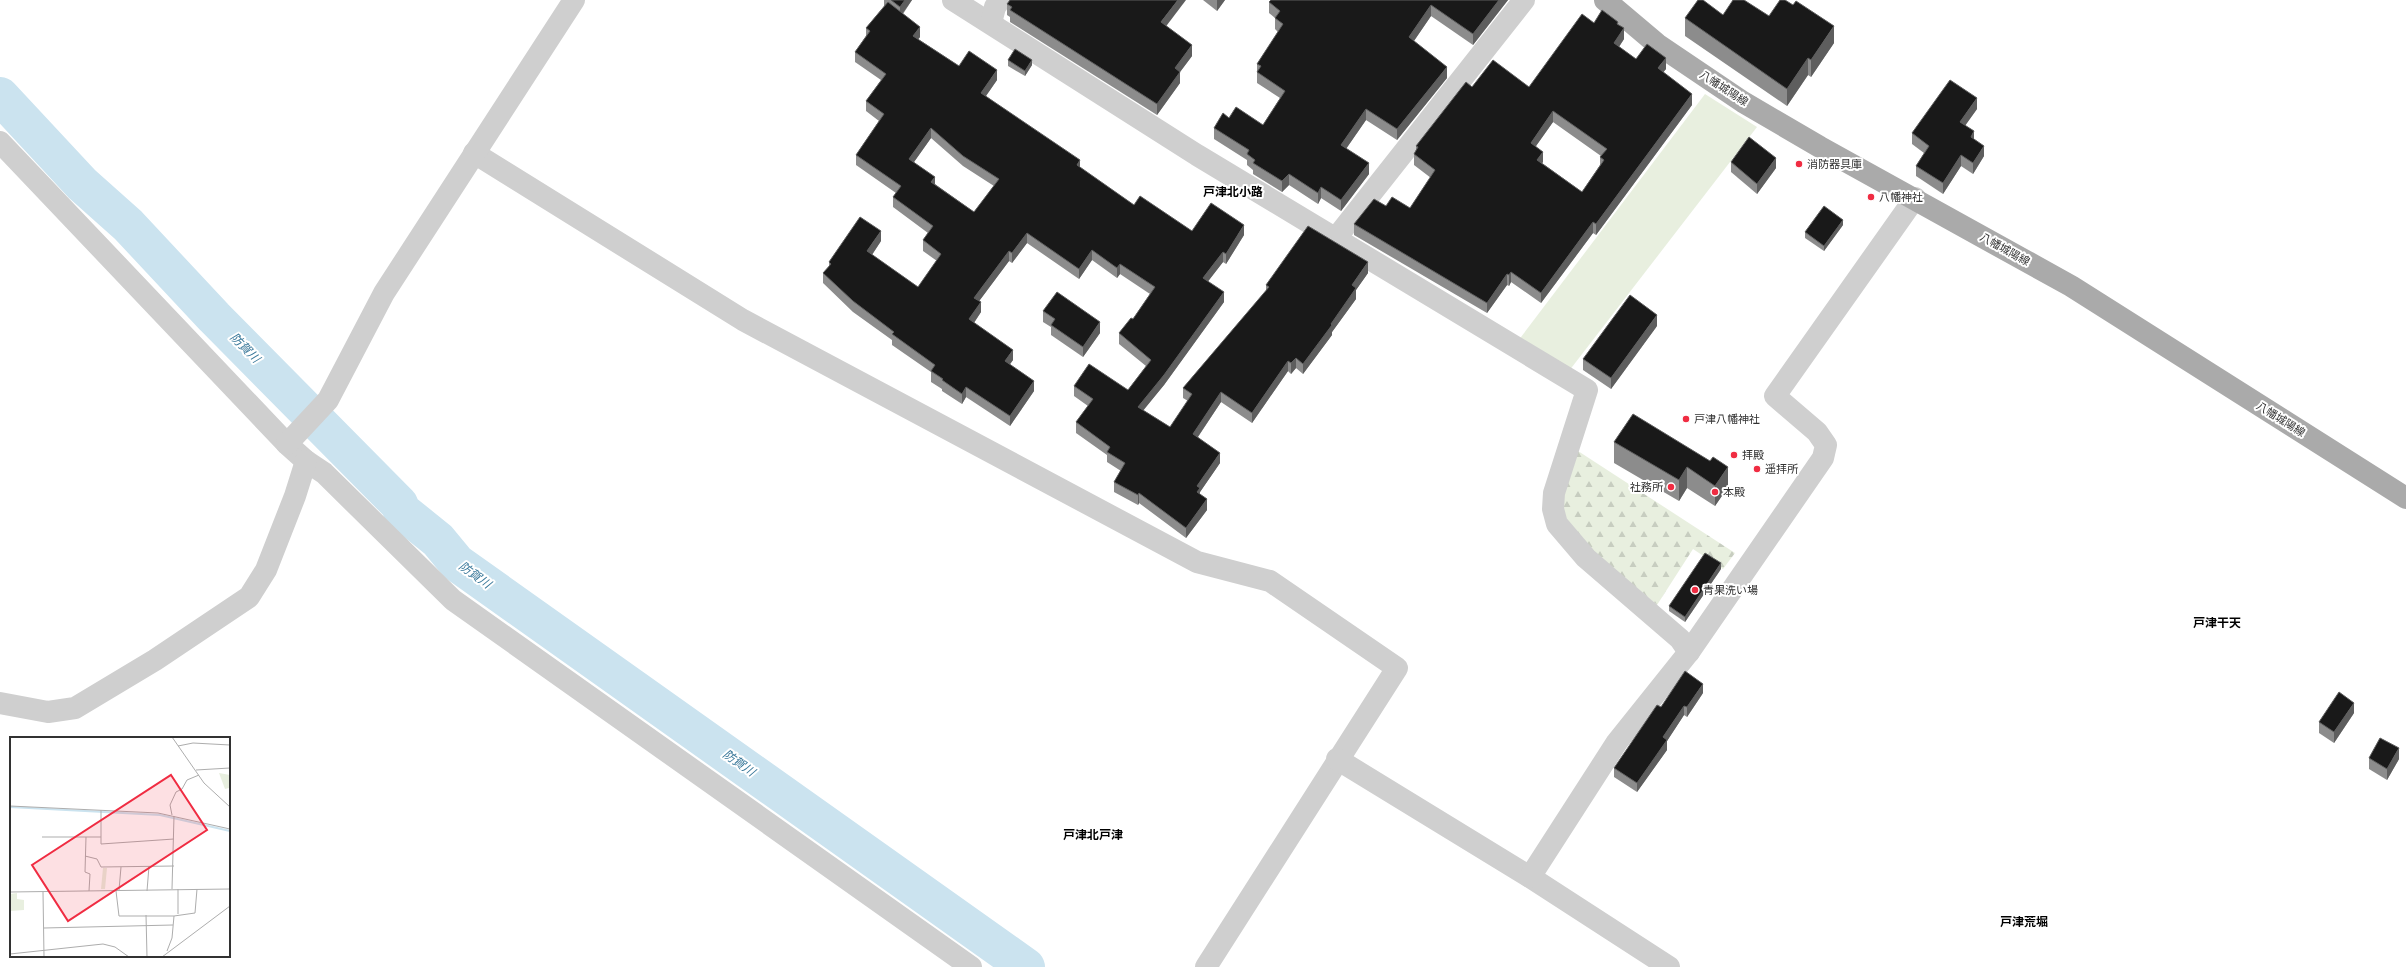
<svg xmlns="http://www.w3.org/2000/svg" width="2406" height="967" font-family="Roboto,'Noto Sans JP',sans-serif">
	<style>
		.green { fill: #e8efdf }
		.forest { fill: url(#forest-firs) }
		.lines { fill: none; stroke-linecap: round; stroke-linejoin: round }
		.river { stroke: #cbe3ef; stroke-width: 38 }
		.minor { stroke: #cfcfcf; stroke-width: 22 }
		.major { stroke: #aaa; stroke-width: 22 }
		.wall { fill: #8c8c8c; fill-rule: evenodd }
		.shaded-wall { fill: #5e5e5e }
		.building { fill: #191919; stroke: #5e5e5e; fill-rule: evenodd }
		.poi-dot { fill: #f02c42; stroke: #fff; stroke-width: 1.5 }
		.labels { text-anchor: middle; stroke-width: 4; stroke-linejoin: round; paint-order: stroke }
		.street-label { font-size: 11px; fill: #323232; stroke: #fff }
		.poi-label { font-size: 11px; fill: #323232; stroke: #fff; text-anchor: start }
		.neighbourhood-label { font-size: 12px; font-weight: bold; fill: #000; stroke: #fff }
		.water-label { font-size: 12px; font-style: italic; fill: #39789a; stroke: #fff }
		.inset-river { fill: none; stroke: #cbe3ef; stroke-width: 2 }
		.inset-road { fill: none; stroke: #adadad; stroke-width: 1 }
		.view { fill: #f02c42; fill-opacity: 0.15; stroke: #f02c42; stroke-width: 2 }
		.inset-edge { fill: none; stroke: #323232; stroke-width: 2 }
	</style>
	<defs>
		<pattern id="forest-firs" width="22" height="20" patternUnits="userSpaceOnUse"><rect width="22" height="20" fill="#e8efdf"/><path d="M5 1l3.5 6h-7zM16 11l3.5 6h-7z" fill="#c7cdc0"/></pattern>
	</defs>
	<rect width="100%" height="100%" fill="#fff"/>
	<!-- green -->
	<polygon class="green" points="1705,94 1757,127 1569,371 1518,341"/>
	<!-- forest -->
	<polygon class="forest" points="1578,451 1735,553 1723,569 1693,549 1657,605 1569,531 1561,499"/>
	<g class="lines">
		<!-- river -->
		<polyline class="river" points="0,96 82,184 128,225 214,317 399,504 402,511 438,540 457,563 1026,967"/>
		<!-- minor -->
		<g class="minor">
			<polyline points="953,0 1197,155 1587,390 1554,493 1553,509 1557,524 1586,558 1680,639 1689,652"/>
			<polyline points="991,23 995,7 1000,0"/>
			<polyline points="0,142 287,444 306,461 324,473 453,600 971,967"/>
			<polyline points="474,153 743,320 1197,562 1270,581 1397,668 1206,967"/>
			<polyline points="1336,238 1524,0"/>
			<polyline points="287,444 328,400 384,293 574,0"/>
			<polyline points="0,703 48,712 75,708 155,660 249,597 266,570 295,496 306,461"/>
			<polyline points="1337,759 1530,877 1669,967"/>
			<polyline points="1530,877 1617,742 1689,652 1823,458 1826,445 1817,432 1775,396 1915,198"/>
		</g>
		<!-- major -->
		<polyline class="major" points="1605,0 1657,44 1743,102 1820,147 2071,286 2406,498"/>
	</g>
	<!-- wall -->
	<g class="wall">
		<path d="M 884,0 L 912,0 L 903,14 L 920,37 L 918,39 L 959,66 L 997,80 L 986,96 L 1080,168 L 1134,205 L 1192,231 L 1244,235 L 1226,264 L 1223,262 L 1208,281 L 1224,302 L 1164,385 L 1143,410 L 1170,427 L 1188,401 L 1183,398 L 1183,388 L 1266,291 L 1266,285 L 1368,273 L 1356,290 L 1356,299 L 1332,332 L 1332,335 L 1303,374 L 1296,368 L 1291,374 L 1288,371 L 1252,423 L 1221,402 L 1198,437 L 1220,463 L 1200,492 L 1200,494 L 1207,510 L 1186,538 L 1139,503 L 1138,505 L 1114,492 L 1114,482 L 1121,471 L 1107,462 L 1107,455 L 1076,433 L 1076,422 L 1088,406 L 1074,396 L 1074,386 L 1128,390 L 1146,366 L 1119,344 L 1119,333 L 1133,319 L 1150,294 L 1120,274 L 1117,278 L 1092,260 L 1079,279 L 1027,243 L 1012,263 L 1009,261 L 979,301 L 981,312 L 974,323 L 1013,360 L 1010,364 L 1034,391 L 1010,426 L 966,397 L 962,404 L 942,391 L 942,389 L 931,382 L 931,372 L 892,345 L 892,340 L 853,312 L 823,283 L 823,273 L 829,267 L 829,262 L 881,241 L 872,255 L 918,287 L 937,261 L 923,251 L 923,240 L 928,233 L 893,207 L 893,197 L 896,193 L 856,165 L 856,155 L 879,121 L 866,111 L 866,101 L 881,80 L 855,62 L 855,52 L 866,36 L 866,28 L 884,6 ZM 931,138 L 963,166 L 994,186 L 974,212 L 935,184 L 914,162 Z"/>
		<polygon points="1203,0 1225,0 1217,11"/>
		<polygon points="1508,0 1473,45 1431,16 1414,41 1447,78 1397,140 1366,120 1346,149 1369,174 1341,211 1321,198 1318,204 1289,185 1282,192 1253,174 1253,170 1247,165 1247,160 1214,139 1214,128 1229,118 1263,125 1280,98 1257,83 1257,64 1278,32 1275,29 1275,18 1269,13 1269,2"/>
		<polygon points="1007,4 1166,26 1192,56 1180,72 1180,83 1157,115 1010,22 1010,17 1007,15"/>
		<polygon points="1723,15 1834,43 1811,77 1808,75 1787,106 1685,36 1685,18"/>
		<path d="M 1594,23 L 1618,24 L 1624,39 L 1619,47 L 1636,59 L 1666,69 L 1663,72 L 1692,105 L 1596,235 L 1593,233 L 1541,303 L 1511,282 L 1509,286 L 1507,285 L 1487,313 L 1354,235 L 1354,224 L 1386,206 L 1410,208 L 1431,178 L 1414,165 L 1414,154 L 1416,150 L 1416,146 L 1472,87 L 1529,87 ZM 1553,122 L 1601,156 L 1600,157 L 1600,165 L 1582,192 L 1542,163 L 1543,162 L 1536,146 Z"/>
		<polygon points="1008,60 1032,65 1025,76 1008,66"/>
		<polygon points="1977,109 1965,125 1974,139 1984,156 1973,174 1961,166 1943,194 1916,176 1916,166 1924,153 1912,144 1912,133"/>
		<polygon points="1731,162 1776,168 1757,194 1731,172"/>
		<polygon points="1843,225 1824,251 1805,238 1805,232"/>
		<polygon points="1043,311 1100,333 1083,357 1051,335 1051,327 1043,322"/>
		<polygon points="1657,326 1611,389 1583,370 1583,359"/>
		<polygon points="1614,442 1710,461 1728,487 1715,506 1687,488 1679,501 1614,463"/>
		<polygon points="1721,569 1685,622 1669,611 1669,606"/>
		<polygon points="1703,693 1687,717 1684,715 1667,741 1667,750 1637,792 1614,777 1614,768 1661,707"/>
		<polygon points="2354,713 2334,743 2319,733 2319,722"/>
		<polygon points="2369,758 2399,759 2387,780 2369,769"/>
	</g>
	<!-- shaded-wall -->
	<g class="shaded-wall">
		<polygon points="905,0 912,0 900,17 900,7"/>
		<polygon points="1178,0 1186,0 1161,33 1161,22"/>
		<polygon points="1217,0 1225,0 1217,11"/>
		<polygon points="1499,0 1508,0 1473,45 1473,34"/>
		<polygon points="1431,5 1431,16 1409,48 1409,37"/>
		<polygon points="1834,26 1834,43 1811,77 1811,60"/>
		<polygon points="920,27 920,37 913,46 913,36"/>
		<polygon points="1624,28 1624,39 1614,54 1614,43"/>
		<polygon points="1192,45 1192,56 1180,72 1180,83 1157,115 1157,104 1175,68"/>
		<polygon points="1666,58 1666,69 1658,79 1658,68"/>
		<polygon points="1808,58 1808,75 1787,106 1787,89"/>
		<polygon points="1032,60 1032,65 1025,76 1025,71"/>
		<polygon points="1447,67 1447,78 1397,140 1397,129"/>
		<polygon points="997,70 997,80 981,103 981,93"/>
		<polygon points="1692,94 1692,105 1596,235 1596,224"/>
		<polygon points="1977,98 1977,109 1960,133 1960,122"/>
		<polygon points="1366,109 1366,120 1341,156 1341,145"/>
		<polygon points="1553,111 1553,122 1531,153 1531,143"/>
		<polygon points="931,128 931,138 909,169 909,159"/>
		<polygon points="1974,131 1974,142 1971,137"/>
		<polygon points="1984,146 1984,156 1973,174 1973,163"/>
		<polygon points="1543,152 1543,162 1537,170 1537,160"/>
		<polygon points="1961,155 1961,166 1943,194 1943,183"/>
		<polygon points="1776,158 1776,168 1757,194 1757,184"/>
		<polygon points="1080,160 1080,170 1077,165"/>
		<polygon points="1369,163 1369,174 1341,211 1341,200"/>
		<polygon points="1289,174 1289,185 1282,192 1282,181"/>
		<polygon points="935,177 935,187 931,182"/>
		<polygon points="1321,187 1321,198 1318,204 1318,193"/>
		<polygon points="1843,220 1843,225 1824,251 1824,246"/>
		<polygon points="1593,222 1593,233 1541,303 1541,293"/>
		<polygon points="1244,225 1244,235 1226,264 1226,254"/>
		<polygon points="881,231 881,241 867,262 867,251"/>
		<polygon points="1027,233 1027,243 1012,263 1012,253"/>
		<polygon points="1092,250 1092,260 1079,279 1079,269"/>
		<polygon points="1009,251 1009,261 974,308 974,298"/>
		<polygon points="1223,252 1223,262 1203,288 1203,278"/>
		<polygon points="1368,262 1368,273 1356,290 1356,299 1332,332 1332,335 1303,374 1303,364 1352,285"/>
		<polygon points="1120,264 1120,274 1117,278 1117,268"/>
		<polygon points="1511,272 1511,282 1509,286 1509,275"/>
		<polygon points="1507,274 1507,285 1487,313 1487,303"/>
		<polygon points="1224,292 1224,302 1164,385 1138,417 1138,407"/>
		<polygon points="981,302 981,312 969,330 969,319"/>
		<polygon points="1657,315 1657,326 1611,389 1611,378"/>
		<polygon points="1100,322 1100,333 1083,357 1083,347"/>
		<polygon points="1013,350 1013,360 1005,371 1005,361"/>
		<polygon points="1296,358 1296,368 1291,374 1291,363"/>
		<polygon points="1288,361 1288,371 1252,423 1252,413"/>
		<polygon points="1034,381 1034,391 1010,426 1010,416"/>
		<polygon points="966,387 966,397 962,404 962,394"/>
		<polygon points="1221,392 1221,402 1193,444 1193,434"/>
		<polygon points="1220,453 1220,463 1200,492 1200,498 1197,502 1197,486"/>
		<polygon points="1687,467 1687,488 1679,501 1679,480"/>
		<polygon points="1728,467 1728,487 1715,506 1715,486"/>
		<polygon points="1139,493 1139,503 1138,505 1138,495"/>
		<polygon points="1207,499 1207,510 1186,538 1186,528"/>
		<polygon points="1721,563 1721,569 1685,622 1685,617"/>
		<polygon points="1703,684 1703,693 1687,717 1687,707"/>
		<polygon points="2354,703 2354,713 2334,743 2334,732"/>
		<polygon points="1684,706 1684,715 1667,741 1667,750 1637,792 1637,783 1663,737"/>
		<polygon points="2399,748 2399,759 2387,780 2387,769"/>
	</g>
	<!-- building -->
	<g class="building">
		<polygon points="891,0 905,0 900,7"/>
		<polygon points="1010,0 1178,0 1161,22 1192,45 1175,68 1180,72 1157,104 1010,10 1012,7 1007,4"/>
		<polygon points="1271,0 1499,0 1473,34 1431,5 1409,37 1447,67 1397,129 1366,109 1341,145 1369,163 1341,200 1321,187 1318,193 1289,174 1282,181 1253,163 1255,160 1247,154 1249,150 1214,128 1223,113 1229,118 1236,107 1263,125 1285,91 1257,72 1261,66 1257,64 1283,24 1275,18 1280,11 1269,2"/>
		<polygon points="1698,0 1703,0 1723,15 1733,0 1744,0 1769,16 1780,0 1785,0 1793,5 1796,1 1834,26 1811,60 1808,58 1787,89 1685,18"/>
		<path d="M 888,2 L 920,27 L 913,36 L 959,66 L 969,51 L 997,70 L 981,93 L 1080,160 L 1077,165 L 1134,205 L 1140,196 L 1192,231 L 1211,203 L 1244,225 L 1226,254 L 1223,252 L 1203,278 L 1224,292 L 1164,375 L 1138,407 L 1170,427 L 1192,394 L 1183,388 L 1269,287 L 1266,285 L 1308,226 L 1368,262 L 1352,285 L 1356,288 L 1331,324 L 1332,325 L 1303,364 L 1296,358 L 1291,363 L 1288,361 L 1252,413 L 1221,392 L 1193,434 L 1220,453 L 1197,486 L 1200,488 L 1197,492 L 1207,499 L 1186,528 L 1139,493 L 1138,495 L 1114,482 L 1125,463 L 1107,452 L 1110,447 L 1076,422 L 1093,399 L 1074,386 L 1089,364 L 1128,390 L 1151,360 L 1119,333 L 1131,318 L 1133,319 L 1155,287 L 1120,264 L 1117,268 L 1092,250 L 1079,269 L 1027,233 L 1012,253 L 1009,251 L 974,298 L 981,302 L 969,319 L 1013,350 L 1005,361 L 1034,381 L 1010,416 L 966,387 L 962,394 L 942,380 L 943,379 L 931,371 L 935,365 L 892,334 L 894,332 L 853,301 L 823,273 L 831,264 L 829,262 L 860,217 L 881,231 L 867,251 L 918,287 L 941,254 L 923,240 L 933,226 L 893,197 L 901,186 L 856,155 L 884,114 L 866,101 L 886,74 L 855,52 L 870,31 L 866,28 ZM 931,128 L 963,156 L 999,179 L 974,212 L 931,182 L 935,177 L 909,159 Z"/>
		<path d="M 1602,10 L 1618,22 L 1617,24 L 1624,28 L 1614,43 L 1636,59 L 1647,44 L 1666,58 L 1658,68 L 1692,94 L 1596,224 L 1593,222 L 1541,293 L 1511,272 L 1509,275 L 1507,274 L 1487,303 L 1354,224 L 1374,199 L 1386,206 L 1392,197 L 1410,208 L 1435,170 L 1414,154 L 1418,147 L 1416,146 L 1466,82 L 1472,87 L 1493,60 L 1529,87 L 1582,14 L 1594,23 ZM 1553,111 L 1607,149 L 1600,157 L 1604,160 L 1582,192 L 1537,160 L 1543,152 L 1531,143 Z"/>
		<polygon points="1015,49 1032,60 1025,71 1008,60"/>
		<polygon points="1950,80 1977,98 1960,122 1974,131 1971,137 1984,146 1973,163 1961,155 1943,183 1916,166 1929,146 1912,133"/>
		<polygon points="1749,137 1776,158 1757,184 1731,162"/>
		<polygon points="1824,206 1843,220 1824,246 1805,232"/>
		<polygon points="1057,292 1100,322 1083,347 1051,325 1055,319 1043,311"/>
		<polygon points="1630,295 1657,315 1611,378 1583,359"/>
		<polygon points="1633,414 1710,461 1713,457 1728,467 1715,486 1687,467 1679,480 1614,442"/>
		<polygon points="1705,553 1721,563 1685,617 1669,606"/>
		<polygon points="1685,671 1703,684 1687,707 1684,706 1663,737 1667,740 1637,783 1614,768 1657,705 1661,707"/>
		<polygon points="2339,692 2354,703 2334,732 2319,722"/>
		<polygon points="2380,738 2399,748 2387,769 2369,758"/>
	</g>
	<!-- markers -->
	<g class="poi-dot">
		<circle cx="1799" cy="164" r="4"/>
		<circle cx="1871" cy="197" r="4"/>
		<circle cx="1686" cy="419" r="4"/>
		<circle cx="1734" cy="455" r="4"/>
		<circle cx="1757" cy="469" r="4"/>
		<circle cx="1671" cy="487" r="4"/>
		<circle cx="1715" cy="492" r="4"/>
		<circle cx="1695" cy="590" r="4"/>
	</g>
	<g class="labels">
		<!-- street labels -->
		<g class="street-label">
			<text transform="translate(1724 88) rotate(33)" y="4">八幡城陽線</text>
			<text transform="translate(2005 249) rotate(29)" y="4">八幡城陽線</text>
			<text transform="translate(2281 419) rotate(32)" y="4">八幡城陽線</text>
		</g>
		<!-- poi labels -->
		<g class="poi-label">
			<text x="1807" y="168">消防器具庫</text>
			<text x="1879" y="201">八幡神社</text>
			<text x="1694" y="423">戸津八幡神社</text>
			<text x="1742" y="459">拝殿</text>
			<text x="1765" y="473">遥拝所</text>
			<text x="1663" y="491" text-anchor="end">社務所</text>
			<text x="1723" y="496">本殿</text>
			<text x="1703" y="594">青果洗い場</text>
		</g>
		<!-- neighbourhood labels -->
		<g class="neighbourhood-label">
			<text x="1233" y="196">戸津北小路</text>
			<text x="2217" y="627">戸津干天</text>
			<text x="1093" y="839">戸津北戸津</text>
			<text x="2024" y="926">戸津荒堀</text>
		</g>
		<!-- water labels -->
		<g class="water-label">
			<text transform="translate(245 348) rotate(45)" y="4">防賀川</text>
			<text transform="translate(475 575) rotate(36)" y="4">防賀川</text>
			<text transform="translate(739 763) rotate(35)" y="4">防賀川</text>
		</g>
	</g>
	<!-- overview -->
	<g transform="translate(10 737)">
		<rect width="220" height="220" fill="#fff"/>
		<path d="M 209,36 L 220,38 L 219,51 L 215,52 ZM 93,131 L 97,131 L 95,152 L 91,152 ZM 7,156 L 7,162 L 14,163 L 14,173 L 0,174 L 0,157 Z" fill="#e8efdf"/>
		<path class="inset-river" d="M 0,70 L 150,78 L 220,94"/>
		<path class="inset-road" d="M 162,0 L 194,46 L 220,70M 168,9 L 183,6 L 220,8M 186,33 L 220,31M 0,69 L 148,76 L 220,92M 91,73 L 91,107 L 164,102M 162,78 L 160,68 L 166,55 L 172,52 L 177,43 L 189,38M 32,100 L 91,100M 76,100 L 75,135 L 80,137 L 79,154M 75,119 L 87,122 L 91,130 L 164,129M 162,152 L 164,79M 109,153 L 111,130M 106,154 L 109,179 L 164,179 L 185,176 L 187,152M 137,154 L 139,129M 0,155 L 220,152M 33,155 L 34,220M 168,177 L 168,152M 136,178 L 137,220M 34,191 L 163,188M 157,214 L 162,201 L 164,179M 0,217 L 93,207 L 105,210 L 119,220M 152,220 L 220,169"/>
		<path class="view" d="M 161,38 L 197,93 L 58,184 L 22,128 Z"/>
		<rect width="220" height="220" class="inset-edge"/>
	</g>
</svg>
